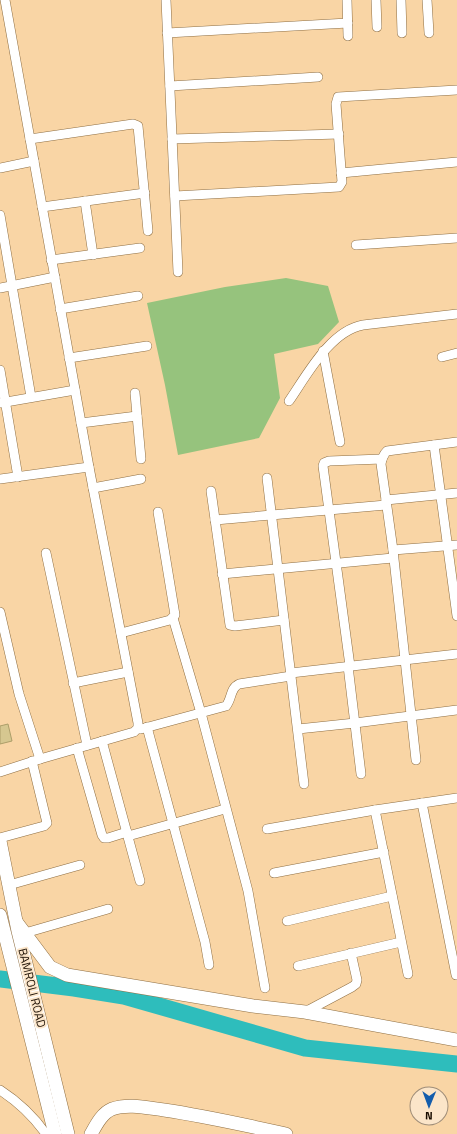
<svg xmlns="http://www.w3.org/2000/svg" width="457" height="1134" font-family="'Titillium Web',sans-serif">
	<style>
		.green { fill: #96c37d }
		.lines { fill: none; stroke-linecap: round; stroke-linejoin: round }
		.river { stroke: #2ebdbc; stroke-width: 17 }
		.building { fill: #d6c790; stroke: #ac9e69 }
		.street-casing { stroke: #8f6f43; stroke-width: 10 }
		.secondary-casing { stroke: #8f6f43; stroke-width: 14 }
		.street { stroke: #fff; stroke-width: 9 }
		.secondary { stroke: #fff; stroke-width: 13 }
		.labels { text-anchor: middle; stroke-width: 3.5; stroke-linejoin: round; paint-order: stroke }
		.street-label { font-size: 12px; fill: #180c00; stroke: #fbe5c9 }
	</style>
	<rect width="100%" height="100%" fill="#f9d5a5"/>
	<!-- green -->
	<polygon class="green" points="286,278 328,286 339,322 318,344 274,354 280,398 259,438 178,455 165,385 147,303 225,287"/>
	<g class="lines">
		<!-- river -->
		<polyline class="river" points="0,979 74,988 124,996 305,1048 457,1064"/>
	</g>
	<!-- building -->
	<polygon class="building" points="8,724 12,741 0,744 0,726"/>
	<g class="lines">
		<defs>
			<g id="street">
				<polyline points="166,0 178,272"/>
				<polyline points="347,0 348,36"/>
				<polyline points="376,0 377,27"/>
				<polyline points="401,0 402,33"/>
				<polyline points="427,0 429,33"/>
				<polyline points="167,33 348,23"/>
				<polyline points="170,86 318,77"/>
				<polyline points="30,139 133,124 138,126 148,231"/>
				<polyline points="172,139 339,134"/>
				<polyline points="0,168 34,161"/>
				<polyline points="341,173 457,162"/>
				<polyline points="175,196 339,187 342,182 336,104 338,97 457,90"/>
				<polyline points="85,201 93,255"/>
				<polyline points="42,207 145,193"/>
				<polyline points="0,215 31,397"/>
				<polyline points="356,245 457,238"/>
				<polyline points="51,260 140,248"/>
				<polyline points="0,288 55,277"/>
				<polyline points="60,309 138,296"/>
				<polyline points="323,351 340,442"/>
				<polyline points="442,357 457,353"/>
				<polyline points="69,358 147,346"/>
				<polyline points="0,370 18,477"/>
				<polyline points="135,393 141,459"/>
				<path d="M 289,401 C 307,375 330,331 363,325 L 457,314"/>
				<polyline points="0,403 75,390"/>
				<polyline points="81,423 137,416"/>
				<polyline points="434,445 457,616"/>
				<polyline points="267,478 304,784"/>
				<polyline points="0,479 89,467"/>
				<polyline points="93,488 141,479"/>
				<polyline points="211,491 230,625 235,626 284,620"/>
				<polyline points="386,500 457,493"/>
				<polyline points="215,520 386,505"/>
				<polyline points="393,550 457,545"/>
				<polyline points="46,553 87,745"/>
				<polyline points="222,574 393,558"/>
				<polyline points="0,612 19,694 40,759"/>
				<polyline points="173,618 201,713 248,891 265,988"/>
				<polyline points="121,633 170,620 175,615 158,512"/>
				<polyline points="348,666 361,774"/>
				<polyline points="350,666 323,466 324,463 329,461 382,459"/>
				<polyline points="291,673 457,654"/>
				<polyline points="73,683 128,672"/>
				<polyline points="147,727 205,942 209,965"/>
				<path d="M 141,729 L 226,706 C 232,699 230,688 239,684 L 291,676"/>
				<polyline points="298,729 355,723 457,710"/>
				<polyline points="102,741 140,881"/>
				<polyline points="77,748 102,835 104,838 108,838 127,832"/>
				<path d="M 416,760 L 393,550 L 381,464 C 382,458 383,455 387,451 L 457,442"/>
				<polyline points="0,772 40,759 134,732 138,728 138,723 89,467 5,0"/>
				<polyline points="422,803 456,975"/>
				<polyline points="375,810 408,974"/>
				<polyline points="267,829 375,810 457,798"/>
				<polyline points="128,836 225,809"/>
				<polyline points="0,838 44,826 47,823 32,761"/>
				<polyline points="274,873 384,852"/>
				<polyline points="9,885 80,865"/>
				<polyline points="287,921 392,896"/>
				<polyline points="25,933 108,909"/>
				<polyline points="298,966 401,942"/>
				<polyline points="305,1012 352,987 356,984 357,980 351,953"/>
				<path d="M 0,1090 C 17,1101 34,1117 46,1134"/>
			</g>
			<g id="secondary">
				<polyline points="0,841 18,931 68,1134"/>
				<polyline points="0,915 55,1134"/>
				<polyline points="17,923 50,967 67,975 253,1006 305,1012 457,1040"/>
				<path d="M 91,1134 C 96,1125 102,1113 112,1109 C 128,1103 148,1108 164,1110 C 205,1116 245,1125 286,1134"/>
			</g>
		</defs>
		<!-- street casing -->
		<use href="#street" class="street-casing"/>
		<!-- secondary casing -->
		<use href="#secondary" class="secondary-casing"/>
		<!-- street -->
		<use href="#street" class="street"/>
		<!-- secondary -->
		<use href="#secondary" class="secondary"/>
	</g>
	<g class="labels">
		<!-- street labels -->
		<g class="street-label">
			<text transform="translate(32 988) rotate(76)" y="4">BAMROLI ROAD</text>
		</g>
	</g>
	<!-- north arrow -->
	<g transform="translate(429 1106) rotate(181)"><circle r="19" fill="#fbe5c9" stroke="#a08e79"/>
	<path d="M0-3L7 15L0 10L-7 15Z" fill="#145dac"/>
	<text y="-6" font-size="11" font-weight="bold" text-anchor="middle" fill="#180c00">N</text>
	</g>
</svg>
